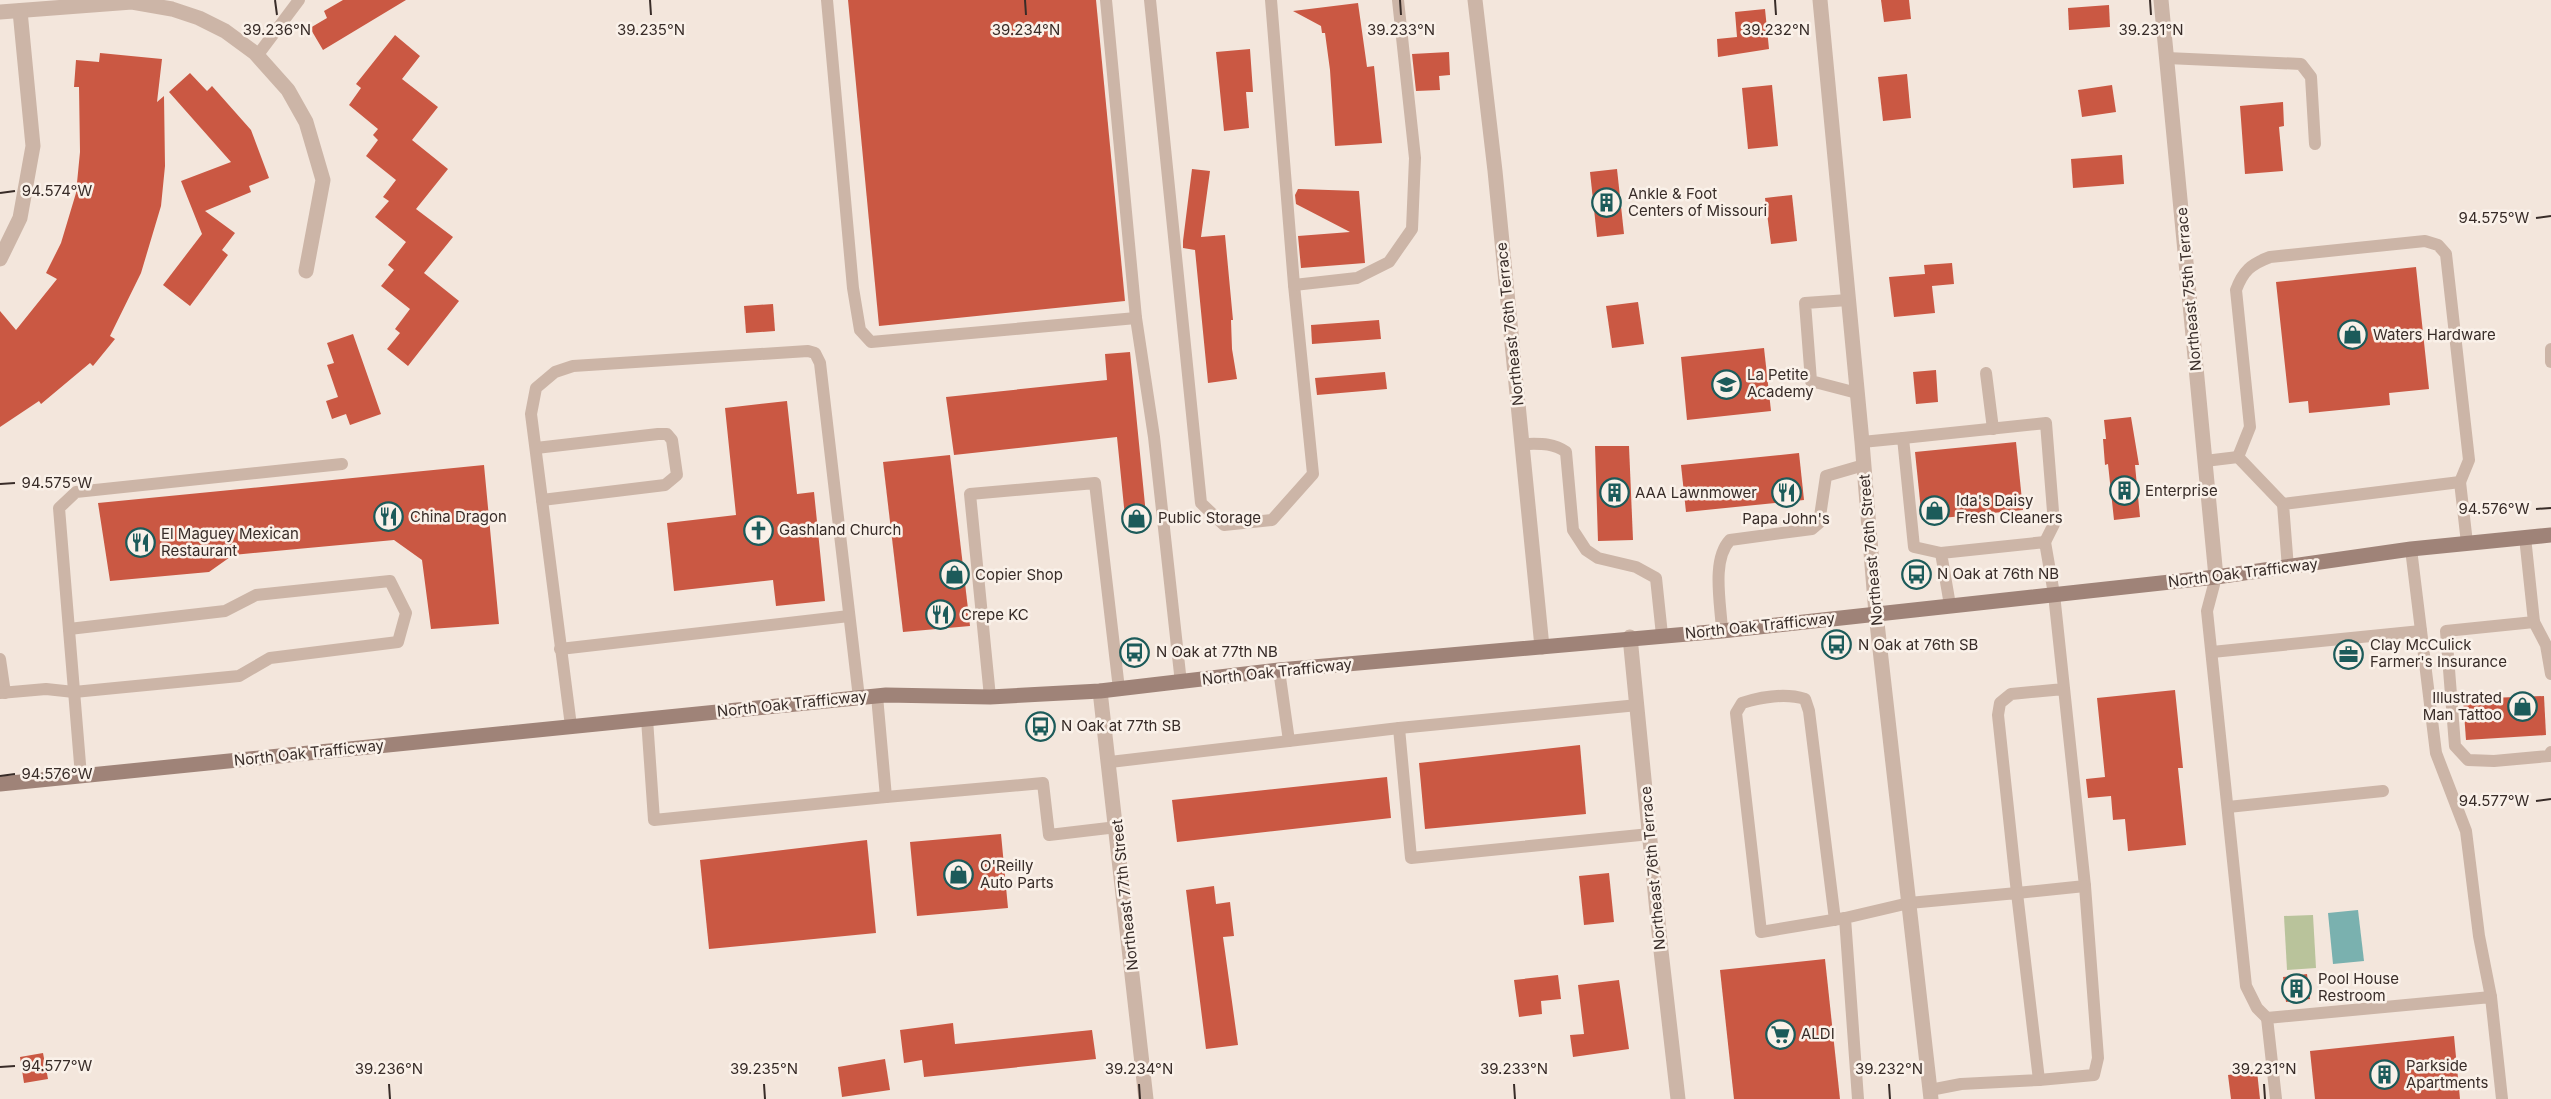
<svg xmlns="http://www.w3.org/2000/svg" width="2551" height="1099" font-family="Inter,sans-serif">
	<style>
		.green { fill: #b9c39b }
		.water { fill: #7ab1af }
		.building { fill: #ca5843 }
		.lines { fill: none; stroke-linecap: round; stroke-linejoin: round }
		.service { stroke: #ccb5a7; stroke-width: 12 }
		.minor { stroke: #ccb5a7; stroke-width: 15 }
		.tertiary { stroke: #ccb5a7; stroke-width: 15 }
		.secondary { stroke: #9f8378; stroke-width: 15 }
		.ticks { fill: none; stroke: #382c28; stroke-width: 2 }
		.labels { text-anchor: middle; stroke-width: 5; stroke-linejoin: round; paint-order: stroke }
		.poi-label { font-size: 15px; fill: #382c28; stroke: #faf1e9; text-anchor: start }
		.street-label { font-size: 15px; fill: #382c28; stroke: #faf1e9 }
		.ticks-label { font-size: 15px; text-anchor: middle; fill: #382c28; stroke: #faf1e9; stroke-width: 5; stroke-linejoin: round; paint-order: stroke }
	</style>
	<rect width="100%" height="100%" fill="#f3e6dc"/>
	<!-- green -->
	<polygon class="green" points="2313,915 2316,968 2287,970 2284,916"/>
	<!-- water -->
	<polygon class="water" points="2358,910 2364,961 2333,964 2328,913"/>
	<!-- building -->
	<g class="building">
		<polygon points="343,0 406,0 323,50 310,28 327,18 324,11"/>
		<polygon points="848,0 1096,0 1125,301 879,326"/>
		<polygon points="1881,0 1909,0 1911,19 1884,22"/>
		<polygon points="1358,3 1367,67 1374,66 1382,143 1335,146 1330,70 1325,33 1322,33 1321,26 1293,11"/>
		<polygon points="2109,5 2110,27 2069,30 2068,8"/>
		<polygon points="1765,9 1769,49 1718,57 1717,39 1737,37 1735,12"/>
		<polygon points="395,35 420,56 402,79 438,107 412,140 448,169 416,209 453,237 424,273 459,301 408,366 387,349 400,333 395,329 410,309 381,286 394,270 388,265 406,242 375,217 389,201 383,197 396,180 366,156 378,140 373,135 378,129 349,105 361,88 356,84"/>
		<polygon points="1250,49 1253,92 1246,92 1249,128 1224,131 1216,52"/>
		<polygon points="1449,52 1450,75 1439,76 1440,90 1416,91 1412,54"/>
		<polygon points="100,53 162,59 157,102 164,96 165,166 161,206 141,273 110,336 115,339 93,366 90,363 41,404 39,401 0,427 0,311 16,330 57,279 46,273 61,243 76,193 80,152 79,87 74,87 76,60 99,62"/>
		<polygon points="190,73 207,91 212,86 251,130 269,178 249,186 251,192 205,211 235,233 222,250 228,255 190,306 163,285 202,234 181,181 231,162 169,92"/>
		<polygon points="1907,74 1911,118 1883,121 1878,77"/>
		<polygon points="1772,85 1778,146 1748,149 1742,88"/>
		<polygon points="2112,85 2116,112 2082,117 2078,90"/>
		<polygon points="2283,102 2284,126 2279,127 2283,171 2245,174 2240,106"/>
		<polygon points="2122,155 2124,184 2073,188 2071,159"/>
		<polygon points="1192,169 1210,171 1201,237 1225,235 1233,320 1231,320 1232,349 1237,379 1208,383 1195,250 1183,248 1183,241"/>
		<polygon points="1617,169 1624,234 1597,237 1590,172"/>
		<polygon points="1298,189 1359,191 1365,263 1301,268 1298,236 1350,232 1296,204 1295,195"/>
		<polygon points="1792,195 1797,241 1771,244 1765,198"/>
		<polygon points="1952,263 1954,284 1932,286 1935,313 1894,317 1889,277 1925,274 1924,265"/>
		<polygon points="2416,267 2429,389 2389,393 2390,405 2309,413 2308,401 2289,403 2276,282"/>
		<polygon points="1638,302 1644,344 1612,348 1606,306"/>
		<polygon points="773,304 775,331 746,333 744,306"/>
		<polygon points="1379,320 1381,339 1312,344 1311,325"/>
		<polygon points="353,334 381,414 350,425 346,414 332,419 326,401 338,397 327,365 334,363 327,343"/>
		<polygon points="1764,348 1771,411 1687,420 1681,357"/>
		<polygon points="1130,352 1147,525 1126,527 1117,437 954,455 946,397 1107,380 1105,354"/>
		<polygon points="1936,370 1938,402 1916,404 1913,372"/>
		<polygon points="1385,372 1387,389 1317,395 1315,378"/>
		<polygon points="787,401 797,494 814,492 825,601 776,606 773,580 674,591 667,523 736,515 725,408"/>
		<polygon points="2131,417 2139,465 2135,465 2140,517 2114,520 2108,464 2105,465 2103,439 2106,439 2104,420"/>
		<polygon points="2016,442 2023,510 1922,520 1915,452"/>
		<polygon points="1595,446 1629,446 1633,540 1598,541"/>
		<polygon points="1799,453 1804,500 1686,512 1681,465"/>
		<polygon points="950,455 970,626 903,632 883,462"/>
		<polygon points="484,465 499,624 431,629 422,560 394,540 233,555 209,572 110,581 98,503"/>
		<polygon points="2175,690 2183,768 2178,768 2186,845 2128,851 2125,819 2113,820 2111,796 2088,798 2086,779 2105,777 2097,698"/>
		<polygon points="2544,696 2546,735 2466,740 2463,699"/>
		<polygon points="1580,745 1586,814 1425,829 1419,763"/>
		<polygon points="1387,777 1391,818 1177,842 1172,800"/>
		<polygon points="1001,834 1008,908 917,916 910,842"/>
		<polygon points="867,840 876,933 709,949 700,860"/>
		<polygon points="1609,873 1614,922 1584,925 1579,876"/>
		<polygon points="1214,886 1216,904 1230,902 1234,936 1223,937 1238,1045 1206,1049 1186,890"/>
		<polygon points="1825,959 1840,1099 1734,1099 1720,970"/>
		<polygon points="2307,974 2310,999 2286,1002 2283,977"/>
		<polygon points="1558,975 1561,999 1541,1001 1542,1014 1519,1017 1514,980"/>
		<polygon points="1619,980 1629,1049 1573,1057 1570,1035 1584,1034 1578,985"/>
		<polygon points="953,1023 955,1044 1092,1030 1096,1059 924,1077 922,1060 904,1063 900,1030"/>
		<polygon points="2454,1036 2460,1099 2315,1099 2310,1051"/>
		<polygon points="43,1053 48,1079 24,1083 20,1057"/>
		<polygon points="885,1059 890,1090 842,1097 838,1067"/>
		<polygon points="2257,1071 2260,1099 2231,1099 2228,1075"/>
	</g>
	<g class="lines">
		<!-- service -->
		<g class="service">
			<polyline points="827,0 853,288 860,330 871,342 1136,318"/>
			<polyline points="1106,0 1136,318 1154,437 1181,683"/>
			<polyline points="1150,0 1201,503 1224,525 1272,520 1313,474 1294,285 1271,0"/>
			<polyline points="257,56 299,0"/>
			<polyline points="2167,58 2301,64 2311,77 2315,144"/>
			<polyline points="1294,285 1357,278 1389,262 1412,229 1415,158 1398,0"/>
			<polyline points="1848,300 1805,303 1811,381 1857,393"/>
			<polyline points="2551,349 2551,362"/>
			<polyline points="1986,373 1993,429"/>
			<polyline points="1903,438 2046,423 2054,524 2045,542"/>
			<polyline points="1862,442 1903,438 1914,547 1941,553"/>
			<path d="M 1522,444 C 1538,444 1552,442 1566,452 L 1573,530 L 1586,550 L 1598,558 L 1636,567 L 1656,578 L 1662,635"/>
			<polyline points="536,448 658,434 667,434 672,440 677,475 665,485 542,500"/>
			<path d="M 2238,457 L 2250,427 L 2236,290 C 2243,271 2251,264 2270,257 L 2425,241 L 2438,245 L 2446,254 L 2469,460 L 2460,482"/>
			<polyline points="2205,461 2238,457 2283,504"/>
			<polyline points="2525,537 2534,622 2446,631 2455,746 2468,760 2494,761 2549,756 2551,752"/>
			<polyline points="2411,549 2436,753 2466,831 2479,936 2491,997"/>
			<polyline points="2288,568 2283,504 2460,482 2467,543"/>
			<polyline points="2216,577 2207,611 2246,986 2257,1008 2267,1018"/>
			<polyline points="1950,605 1941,553 2045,542 2054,594 2085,886 2017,893 1998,715 2000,703 2011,694 2064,689"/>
			<polyline points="2534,622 2546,645 2551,674"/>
			<path d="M 1722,631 C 1721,605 1711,560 1730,540 L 1812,529 L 1819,523 L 1826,476 L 1864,465"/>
			<polyline points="560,649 849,616"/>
			<polyline points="2212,652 2421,631"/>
			<polyline points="0,659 5,693"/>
			<polyline points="1279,670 1289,741"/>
			<polyline points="0,693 46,689 74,692 239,676 270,658 398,642 406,613 390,581 256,595 225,611 69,629"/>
			<polyline points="877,696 886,797 1043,783 1049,835 1117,827"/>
			<polyline points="990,697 970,494 1095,483 1119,689"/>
			<polyline points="647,719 654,820 886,797"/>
			<polyline points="571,726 531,414 536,388 555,372 573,366 808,351 815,353 820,363 859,698"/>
			<polyline points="1399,728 1638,705"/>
			<polyline points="1110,762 1399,728 1411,858 1650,834"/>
			<polyline points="81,776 59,508 76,492 342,464"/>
			<polyline points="2228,807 2383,791"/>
			<path d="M 1835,920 L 1809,711 L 1805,699 C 1786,693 1761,697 1742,703 L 1736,713 L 1761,932 L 1845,918"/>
			<polyline points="2039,1080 2094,1075 2098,1058 2085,886"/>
			<polyline points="1858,1099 1845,918 1909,903 2017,893 2039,1080 1961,1084 1930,1090"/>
			<polyline points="2276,1099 2267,1018 2491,997 2502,1099"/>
		</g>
		<!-- minor -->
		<g class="minor">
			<polyline points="1475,0 1495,171 1542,647"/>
			<polyline points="2161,0 2216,577"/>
			<polyline points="0,12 132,2 172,9 199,18 225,31 255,53 288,90 306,122 323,180 306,271"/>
			<polyline points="0,259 20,218 33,146 20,11"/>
			<polyline points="1876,614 1931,1099"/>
			<polyline points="1630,637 1660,942 1678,1099"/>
			<polyline points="1100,691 1146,1099"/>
		</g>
		<!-- tertiary -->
		<polyline class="tertiary" points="1820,0 1862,442 1876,614"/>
		<!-- secondary -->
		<polyline class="secondary" points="0,784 886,695 990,697 1100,691 1279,670 1722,631 2216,577 2411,549 2551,535"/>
	</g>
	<!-- ticks -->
	<path class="ticks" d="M 275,0 L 277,15M 650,0 L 651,15M 1025,0 L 1026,15M 1400,0 L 1401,15M 1775,0 L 1776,15M 2150,0 L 2151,15M 0,193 L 15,191M 2536,218 L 2551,216M 0,484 L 15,483M 2536,509 L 2551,508M 0,776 L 15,774M 2536,801 L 2551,799M 0,1067 L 15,1066M 389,1084 L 390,1099M 764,1084 L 765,1099M 1139,1084 L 1140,1099M 1514,1084 L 1515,1099M 1889,1084 L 1890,1099M 2264,1084 L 2265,1099"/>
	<!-- icons -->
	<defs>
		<symbol id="building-ring" viewBox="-11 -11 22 22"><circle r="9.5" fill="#faf1e9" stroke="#1c5b5a" stroke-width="1.5"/><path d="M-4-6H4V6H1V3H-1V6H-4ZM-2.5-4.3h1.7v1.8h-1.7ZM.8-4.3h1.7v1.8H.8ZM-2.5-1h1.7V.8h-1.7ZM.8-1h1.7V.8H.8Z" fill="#1c5b5a"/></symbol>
		<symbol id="shop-ring" viewBox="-11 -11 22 22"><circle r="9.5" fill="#faf1e9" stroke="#1c5b5a" stroke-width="1.5"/><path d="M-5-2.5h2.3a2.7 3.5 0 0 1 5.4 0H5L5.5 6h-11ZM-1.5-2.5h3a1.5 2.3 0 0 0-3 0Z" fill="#1c5b5a"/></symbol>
		<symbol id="school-ring" viewBox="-11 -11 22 22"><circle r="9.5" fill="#faf1e9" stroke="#1c5b5a" stroke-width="1.5"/><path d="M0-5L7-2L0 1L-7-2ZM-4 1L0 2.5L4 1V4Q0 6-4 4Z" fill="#1c5b5a"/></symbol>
		<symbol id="restaurant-ring" viewBox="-11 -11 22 22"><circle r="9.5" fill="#faf1e9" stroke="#1c5b5a" stroke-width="1.5"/><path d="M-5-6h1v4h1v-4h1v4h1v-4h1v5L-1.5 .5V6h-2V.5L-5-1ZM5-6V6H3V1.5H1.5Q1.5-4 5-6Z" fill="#1c5b5a"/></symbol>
		<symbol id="church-ring" viewBox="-11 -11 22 22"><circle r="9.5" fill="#faf1e9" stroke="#1c5b5a" stroke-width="1.5"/><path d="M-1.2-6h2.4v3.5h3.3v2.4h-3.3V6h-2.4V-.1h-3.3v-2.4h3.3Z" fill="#1c5b5a"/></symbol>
		<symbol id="bus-ring" viewBox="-11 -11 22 22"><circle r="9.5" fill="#faf1e9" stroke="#1c5b5a" stroke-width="1.5"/><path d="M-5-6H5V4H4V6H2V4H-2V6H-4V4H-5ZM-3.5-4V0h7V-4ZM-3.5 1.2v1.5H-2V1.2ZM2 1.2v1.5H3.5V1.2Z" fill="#1c5b5a"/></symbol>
		<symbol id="office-ring" viewBox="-11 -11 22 22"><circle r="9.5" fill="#faf1e9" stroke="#1c5b5a" stroke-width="1.5"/><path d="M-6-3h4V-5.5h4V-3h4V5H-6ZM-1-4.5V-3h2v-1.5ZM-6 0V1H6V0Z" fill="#1c5b5a"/></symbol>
		<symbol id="supermarket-ring" viewBox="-11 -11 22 22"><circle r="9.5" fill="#faf1e9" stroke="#1c5b5a" stroke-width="1.5"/><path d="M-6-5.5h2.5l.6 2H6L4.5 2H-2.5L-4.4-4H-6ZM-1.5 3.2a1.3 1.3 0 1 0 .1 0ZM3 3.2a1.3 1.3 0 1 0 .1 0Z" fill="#1c5b5a"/></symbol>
	</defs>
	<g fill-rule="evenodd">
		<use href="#building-ring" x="1590" y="186" width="33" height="33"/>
		<use href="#shop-ring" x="2336" y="318" width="33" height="33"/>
		<use href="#school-ring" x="1710" y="368" width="33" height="33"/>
		<use href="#building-ring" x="2108" y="474" width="33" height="33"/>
		<use href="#restaurant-ring" x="1770" y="476" width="33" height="33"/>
		<use href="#building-ring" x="1598" y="476" width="33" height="33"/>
		<use href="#shop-ring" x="1918" y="494" width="33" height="33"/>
		<use href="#restaurant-ring" x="372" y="500" width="33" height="33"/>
		<use href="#shop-ring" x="1120" y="502" width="33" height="33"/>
		<use href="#church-ring" x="742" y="514" width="33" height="33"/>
		<use href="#restaurant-ring" x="124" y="526" width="33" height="33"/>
		<use href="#bus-ring" x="1900" y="558" width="33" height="33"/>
		<use href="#shop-ring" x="938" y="558" width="33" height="33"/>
		<use href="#restaurant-ring" x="924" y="598" width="33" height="33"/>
		<use href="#bus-ring" x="1820" y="628" width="33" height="33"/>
		<use href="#bus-ring" x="1118" y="636" width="33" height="33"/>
		<use href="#office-ring" x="2332" y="638" width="33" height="33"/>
		<use href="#shop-ring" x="2506" y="690" width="33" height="33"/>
		<use href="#bus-ring" x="1024" y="710" width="33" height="33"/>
		<use href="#shop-ring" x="942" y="858" width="33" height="33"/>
		<use href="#building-ring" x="2280" y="972" width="33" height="33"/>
		<use href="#supermarket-ring" x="1764" y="1018" width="33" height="33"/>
		<use href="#building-ring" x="2368" y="1058" width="33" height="33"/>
	</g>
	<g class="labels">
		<!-- poi labels -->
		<g class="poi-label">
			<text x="1628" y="199">Ankle &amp; Foot<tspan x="1628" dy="17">Centers of Missouri</tspan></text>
			<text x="2373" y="340">Waters Hardware</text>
			<text x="1747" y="380">La Petite<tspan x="1747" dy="17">Academy</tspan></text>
			<text x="2145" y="496">Enterprise</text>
			<text x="1635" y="498">AAA Lawnmower</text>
			<text x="1956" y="506">Ida's Daisy<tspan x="1956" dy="17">Fresh Cleaners</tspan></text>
			<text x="410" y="522">China Dragon</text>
			<text x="1158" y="523">Public Storage</text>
			<text x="1786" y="524" text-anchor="middle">Papa John's</text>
			<text x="779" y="535">Gashland Church</text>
			<text x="161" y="539">El Maguey Mexican<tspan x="161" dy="17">Restaurant</tspan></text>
			<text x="1937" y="579">N Oak at 76th NB</text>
			<text x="975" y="580">Copier Shop</text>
			<text x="961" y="620">Crepe KC</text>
			<text x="1858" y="650">N Oak at 76th SB</text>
			<text x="2370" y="650">Clay McCulick<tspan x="2370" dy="17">Farmer's Insurance</tspan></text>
			<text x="1156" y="657">N Oak at 77th NB</text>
			<text x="2502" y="703" text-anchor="end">Illustrated<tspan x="2502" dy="17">Man Tattoo</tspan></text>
			<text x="1061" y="731">N Oak at 77th SB</text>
			<text x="980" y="871">O'Reilly<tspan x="980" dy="17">Auto Parts</tspan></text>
			<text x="2318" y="984">Pool House<tspan x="2318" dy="17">Restroom</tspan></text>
			<text x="1801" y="1039">ALDI</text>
			<text x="2406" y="1071">Parkside<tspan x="2406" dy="17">Apartments</tspan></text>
		</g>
		<!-- street labels -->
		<g class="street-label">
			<text transform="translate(2189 289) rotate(-95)" y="5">Northeast 75th Terrace</text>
			<text transform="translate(1510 324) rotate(-96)" y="5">Northeast 76th Terrace</text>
			<text transform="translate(1871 550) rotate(-95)" y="5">Northeast 76th Street</text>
			<text transform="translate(2243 573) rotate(-7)" y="5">North Oak Trafficway</text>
			<text transform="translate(1760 626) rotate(-6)" y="5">North Oak Trafficway</text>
			<text transform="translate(1277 672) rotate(-6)" y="5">North Oak Trafficway</text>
			<text transform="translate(792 704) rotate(-6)" y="5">North Oak Trafficway</text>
			<text transform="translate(309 753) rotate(-6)" y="5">North Oak Trafficway</text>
			<text transform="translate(1653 868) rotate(-95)" y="5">Northeast 76th Terrace</text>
			<text transform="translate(1125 895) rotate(-96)" y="5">Northeast 77th Street</text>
		</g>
	</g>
	<g class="ticks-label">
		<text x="277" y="35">39.236°N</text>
		<text x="651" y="35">39.235°N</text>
		<text x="1026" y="35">39.234°N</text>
		<text x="1401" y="35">39.233°N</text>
		<text x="1776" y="35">39.232°N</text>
		<text x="2151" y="35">39.231°N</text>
		<text x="57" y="196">94.574°W</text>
		<text x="2494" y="223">94.575°W</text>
		<text x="57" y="488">94.575°W</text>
		<text x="2494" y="514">94.576°W</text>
		<text x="57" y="779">94.576°W</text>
		<text x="2494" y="806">94.577°W</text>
		<text x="57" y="1071">94.577°W</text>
		<text x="389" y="1074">39.236°N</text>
		<text x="764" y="1074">39.235°N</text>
		<text x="1139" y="1074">39.234°N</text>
		<text x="1514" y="1074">39.233°N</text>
		<text x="1889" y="1074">39.232°N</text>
		<text x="2264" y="1074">39.231°N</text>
	</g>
</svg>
